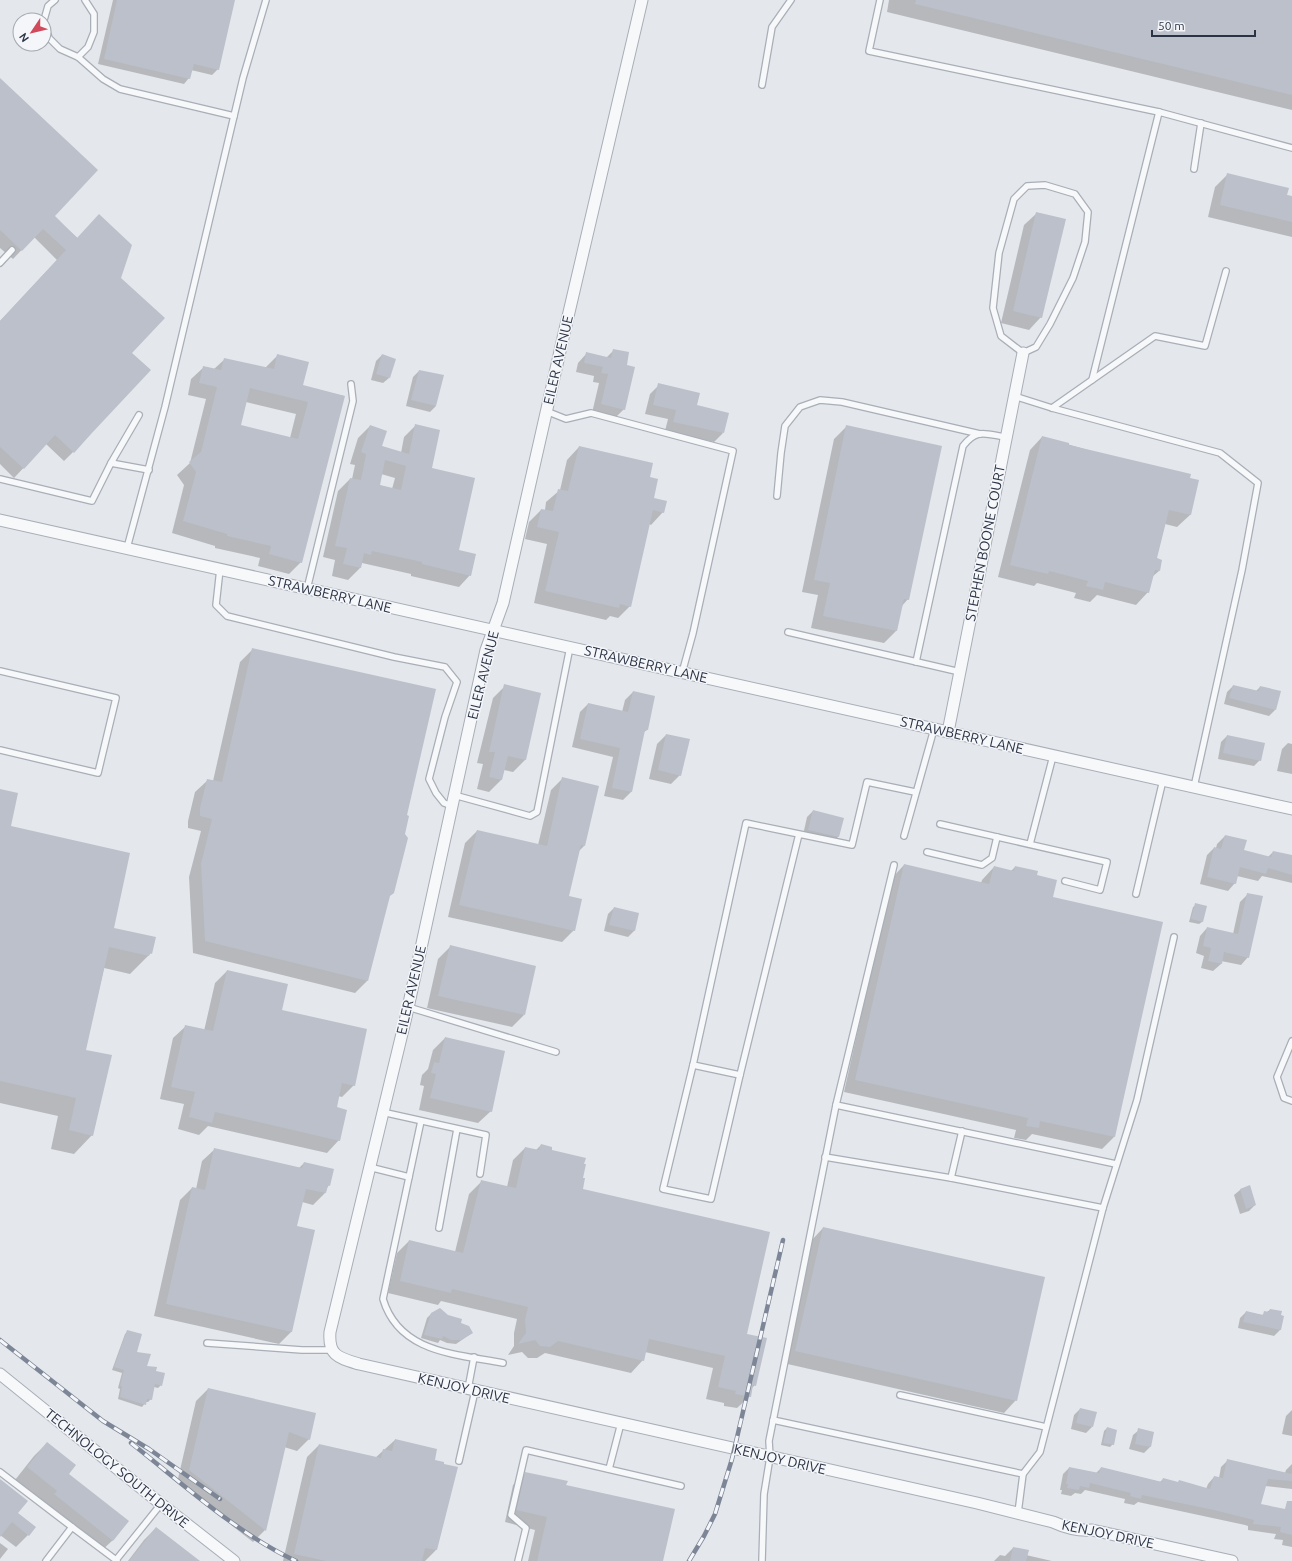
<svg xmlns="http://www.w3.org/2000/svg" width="1292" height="1561" font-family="Ubuntu,sans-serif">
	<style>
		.shadow { fill: #0003; fill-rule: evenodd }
		.building { fill: #bbc0ca; fill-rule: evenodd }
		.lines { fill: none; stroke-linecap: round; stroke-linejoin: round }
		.lane-casing { stroke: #a9aeb7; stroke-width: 8 }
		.street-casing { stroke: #a9aeb7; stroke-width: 13 }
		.lane { stroke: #f7f8fa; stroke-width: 5.5 }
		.street { stroke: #f7f8fa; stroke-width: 11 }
		.rail-casing { stroke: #7d8696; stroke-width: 4.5 }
		.rail { stroke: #f4f6f9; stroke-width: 3; stroke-dasharray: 9; stroke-linecap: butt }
		.labels { text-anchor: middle; stroke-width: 3; stroke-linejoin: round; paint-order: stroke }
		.street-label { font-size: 14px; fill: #2b3445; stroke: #f4f6f9 }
	</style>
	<rect width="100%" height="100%" fill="#e4e7ec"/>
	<!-- shadow -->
	<g class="shadow">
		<polygon points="113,0 234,0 218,69 212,75 191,70 189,78 184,84 98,64"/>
		<polygon points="889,0 1292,0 1292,110 887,12"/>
		<polygon points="0,80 54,216 120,278 131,353 73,452 64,461 46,444 14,478 0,464 0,321 57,260 34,237 13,259 0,248"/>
		<polygon points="1228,174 1292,197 1292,237 1208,217 1215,187"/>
		<polygon points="1037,213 1041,317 1029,330 1001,323 1024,225"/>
		<polygon points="614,350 626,366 624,409 615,418 592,413 599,383 593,382 594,376 576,372 578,363 587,353 606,358"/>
		<path d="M 278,355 L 302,386 L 344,396 L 301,562 L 289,574 L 258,566 L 260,558 L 215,548 L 215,546 L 172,533 L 184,485 L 177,475 L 190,463 L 206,399 L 188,395 L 191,379 L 204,367 L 214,369 L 225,359 L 265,368 ZM 246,402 L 296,414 L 290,438 L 240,426 Z"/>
		<polygon points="382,355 389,378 383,383 371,380 376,361"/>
		<polygon points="419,371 436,406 430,412 406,406 413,377"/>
		<polygon points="659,385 696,406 723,433 714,442 665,431 668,419 645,414 650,394"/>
		<path d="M 416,425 L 458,551 L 470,575 L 459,587 L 411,576 L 411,574 L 362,563 L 360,568 L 348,580 L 332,576 L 335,560 L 323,557 L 338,491 L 350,479 L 352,479 L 355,465 L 350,464 L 358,438 L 370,426 L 381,446 L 401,453 L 404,437 ZM 381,474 L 395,478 L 392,489 L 379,485 Z"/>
		<polygon points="847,426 908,599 901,607 896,631 884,643 811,628 818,595 802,592 834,439"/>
		<polygon points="1042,437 1198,481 1190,515 1177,527 1165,524 1156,559 1159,571 1152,577 1148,592 1136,605 1097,595 1090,602 1074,598 1076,593 1037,583 1034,586 998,577 1030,450"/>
		<polygon points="579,447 649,477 653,499 663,512 651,525 649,524 630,606 618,618 610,616 606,620 534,603 547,544 525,539 529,522 541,510 545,510 546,502 560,490 567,460"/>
		<polygon points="253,649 388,897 367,981 355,993 193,953 189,877 201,831 188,828 188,821 195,792 208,780 213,781 240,662"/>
		<polygon points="505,686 525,760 513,772 504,770 501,780 489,792 477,789 483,764 477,763 493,698"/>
		<polygon points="1233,686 1256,691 1260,687 1275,710 1269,716 1224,704 1227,692"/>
		<polygon points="633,692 647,730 644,732 631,792 623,800 604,796 613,757 572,747 580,712 588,704 622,712 625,700"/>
		<polygon points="666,735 680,775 671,784 649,779 657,744"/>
		<polygon points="1227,736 1260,760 1254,766 1218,759 1221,742"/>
		<polygon points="1288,743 1292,744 1292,774 1277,771 1282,749"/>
		<polygon points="562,779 584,846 578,852 568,897 574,930 562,942 448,917 465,843 477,831 538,845 551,790"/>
		<polygon points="0,790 9,827 112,928 151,953 130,974 104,968 85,1050 92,1135 74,1154 51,1149 58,1116 0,1103"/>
		<polygon points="813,811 843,819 838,837 832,843 803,835 807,817"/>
		<polygon points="1225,836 1243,851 1268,857 1273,852 1292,856 1292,883 1262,876 1258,881 1237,876 1235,883 1228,891 1200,884 1207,855 1214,848 1216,848 1217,844"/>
		<polygon points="904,865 981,883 982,880 994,867 1011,871 1015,867 1036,876 1052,898 1114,1137 1102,1149 1032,1134 1026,1140 1014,1138 1016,1130 844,1092 892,878"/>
		<polygon points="1248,894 1248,957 1241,965 1221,961 1221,964 1213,971 1201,968 1204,956 1196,953 1200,936 1207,928 1233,934 1240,902"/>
		<polygon points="1196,905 1202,922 1199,924 1189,922 1193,907"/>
		<polygon points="614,908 637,914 634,931 628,937 604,931 608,914"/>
		<polygon points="450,947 524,1015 512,1027 427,1008 438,959"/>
		<polygon points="227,971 280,1010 354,1085 342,1097 338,1096 335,1108 339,1140 327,1153 208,1126 199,1135 178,1129 184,1104 160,1099 173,1038 186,1026 204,1031 215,983"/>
		<polygon points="445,1038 491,1111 478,1123 419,1110 424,1086 420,1085 422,1075 428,1069 433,1050"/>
		<polygon points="541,1145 550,1151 582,1178 582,1189 746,1334 755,1385 751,1389 750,1396 737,1408 724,1406 724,1403 706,1399 713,1368 645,1352 643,1360 631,1373 545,1353 537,1358 528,1358 522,1352 508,1355 514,1346 514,1333 517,1319 441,1301 438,1305 388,1293 397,1253 409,1241 455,1252 469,1194 482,1181 507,1187 513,1160 525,1148 536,1150"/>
		<polygon points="215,1149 299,1168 304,1163 329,1185 327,1188 325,1193 313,1205 302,1202 296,1227 292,1331 279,1344 154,1316 180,1200 192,1188 196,1189 202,1161"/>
		<polygon points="1250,1187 1255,1205 1249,1211 1240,1214 1234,1195 1240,1190"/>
		<polygon points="823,1228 1016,1400 1004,1413 783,1363 811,1241"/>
		<polygon points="1270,1310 1283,1317 1280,1330 1274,1336 1238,1328 1240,1318 1246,1312 1262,1315"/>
		<polygon points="431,1314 448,1316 472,1333 456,1344 447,1343 440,1340 438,1343 421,1338 427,1318"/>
		<polygon points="128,1331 135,1352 146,1367 155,1372 161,1385 158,1388 154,1387 151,1399 148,1402 146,1402 142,1407 118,1399 120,1389 118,1388 122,1373 112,1370 125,1334"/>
		<polygon points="208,1389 309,1439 297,1451 284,1447 265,1530 253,1542 177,1483 196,1401"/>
		<polygon points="1080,1409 1092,1427 1086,1433 1071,1429 1074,1415"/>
		<polygon points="1292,1410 1292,1436 1282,1434 1286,1416"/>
		<polygon points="1107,1428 1113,1444 1110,1447 1101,1445 1104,1431"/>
		<polygon points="1139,1430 1153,1433 1150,1447 1144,1453 1129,1449 1133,1435"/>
		<polygon points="395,1440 436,1550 425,1561 283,1561 307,1457 319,1445 375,1458"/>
		<polygon points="47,1443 113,1540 100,1552 43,1507 45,1503 15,1480 34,1456"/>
		<polygon points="1228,1460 1285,1473 1286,1470 1292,1464 1292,1489 1265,1486 1260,1505 1292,1519 1292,1547 1282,1545 1283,1540 1274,1539 1276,1534 1248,1530 1248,1526 1245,1525 1138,1502 1134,1505 1124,1503 1125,1499 1085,1490 1081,1494 1075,1493 1071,1496 1061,1494 1062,1490 1060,1490 1063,1474 1069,1468 1096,1473 1101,1468 1160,1482 1163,1479 1206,1489 1208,1484 1214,1477 1219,1478 1221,1467"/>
		<polygon points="526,1473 565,1485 662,1561 528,1561 535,1530 505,1522 513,1485"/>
		<polygon points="0,1481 28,1535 16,1547 0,1535"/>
		<polygon points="156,1528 198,1561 128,1561 144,1540"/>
		<polygon points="0,1543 8,1549 0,1559"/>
		<polygon points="1013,1548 1026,1555 1052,1561 994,1561 1000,1555 1005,1556"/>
	</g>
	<!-- building -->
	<g class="building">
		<polygon points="117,0 235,0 219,70 194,64 190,79 104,59"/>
		<polygon points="916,0 1292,0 1292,95 915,4"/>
		<polygon points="0,78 98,170 55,216 77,238 99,214 132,245 121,278 165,318 132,353 151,370 91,434 74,453 55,435 24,469 0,447 0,321 66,250 43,229 22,251 0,230"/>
		<polygon points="1227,173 1289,188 1287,195 1292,196 1292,222 1220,205"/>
		<polygon points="1036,212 1066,219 1042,318 1013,311"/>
		<polygon points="613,349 629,352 627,365 635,367 625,410 601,404 608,374 601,373 603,367 584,363 586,352 611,358"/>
		<path d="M 277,354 L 309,362 L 303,385 L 345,396 L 302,563 L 269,554 L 271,546 L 227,536 L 227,534 L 183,521 L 196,472 L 189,462 L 201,452 L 217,387 L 199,383 L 203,366 L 221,370 L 224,358 L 274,369 ZM 250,388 L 308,402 L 298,439 L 241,425 Z"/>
		<polygon points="382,354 396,359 390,378 376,374"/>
		<polygon points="419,370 444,375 436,406 411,400"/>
		<polygon points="658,383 700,393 697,405 729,413 724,433 673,422 676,410 653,405"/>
		<path d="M 415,424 L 440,430 L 432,468 L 475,478 L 459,550 L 476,554 L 471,576 L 422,564 L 422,562 L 372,551 L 371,555 L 364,553 L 361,568 L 343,564 L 347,548 L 335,546 L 350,478 L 361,480 L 366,454 L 361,452 L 370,425 L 387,431 L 382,446 L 409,454 ZM 385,460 L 406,466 L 401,490 L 380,485 Z"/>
		<polygon points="846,425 942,446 909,600 904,599 897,631 823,616 830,583 814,580"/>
		<polygon points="1042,436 1069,443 1069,445 1191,474 1190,478 1199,480 1191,515 1169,510 1157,558 1162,560 1160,571 1155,570 1149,593 1105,582 1103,590 1086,586 1088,581 1049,571 1048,574 1010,565"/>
		<polygon points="579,446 653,463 650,477 658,479 654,498 667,501 664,513 653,510 631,607 620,604 619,608 545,591 559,532 537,527 541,509 553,511 558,489 568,491"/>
		<polygon points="252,648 436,689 407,815 409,816 405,834 408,838 394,893 390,896 368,981 205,941 201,864 212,819 200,816 200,808 207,779 222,782"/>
		<polygon points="504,684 541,693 526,760 508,756 502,780 489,777 495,752 489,752"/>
		<polygon points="1233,685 1259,691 1260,686 1281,691 1276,710 1229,698"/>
		<polygon points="633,691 655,696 648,730 645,730 632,792 612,788 620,748 580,739 588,703 628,712"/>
		<polygon points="666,734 690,739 681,776 658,770"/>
		<polygon points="1227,735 1265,743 1261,761 1223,753"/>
		<polygon points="562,777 599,786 585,846 581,845 569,896 582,899 575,931 459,905 477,830 547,846"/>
		<polygon points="0,789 18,793 11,826 130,853 114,928 156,937 152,954 150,953 149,956 109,947 86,1050 112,1055 93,1136 69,1130 76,1098 0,1081"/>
		<polygon points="813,810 844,818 839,837 808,830"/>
		<polygon points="1225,835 1247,840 1244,850 1271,857 1273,851 1292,855 1292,875 1268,868 1266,874 1240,867 1236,884 1207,877 1214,847 1221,849"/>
		<polygon points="904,864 989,884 994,866 1014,871 1015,866 1038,871 1037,875 1057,880 1053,897 1163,922 1115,1137 1040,1121 1039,1128 1026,1126 1028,1118 855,1080"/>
		<polygon points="1247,893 1263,896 1249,958 1224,952 1222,964 1208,961 1211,948 1203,946 1207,927 1238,934"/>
		<polygon points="1195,903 1207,906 1203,922 1191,919"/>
		<polygon points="614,907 639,913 635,931 609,925"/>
		<polygon points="450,945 536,966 525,1015 438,996"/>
		<polygon points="227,970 288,984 282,1010 367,1029 355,1086 342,1083 337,1107 347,1110 340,1141 215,1112 212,1123 189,1117 195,1092 171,1087 185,1025 213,1031"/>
		<polygon points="445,1037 505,1051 492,1112 430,1098 436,1074 431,1073 434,1062 439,1063"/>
		<polygon points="541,1144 552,1147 552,1150 586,1158 584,1164 586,1164 583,1178 585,1178 583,1189 770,1232 747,1334 767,1338 756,1386 753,1385 751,1397 735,1394 736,1391 718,1387 725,1356 649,1339 644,1361 558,1341 550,1347 540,1346 535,1340 518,1344 526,1333 525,1320 528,1307 452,1289 451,1293 400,1281 409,1240 463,1253 481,1180 516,1188 525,1147 539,1150"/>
		<polygon points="214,1148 302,1168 304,1162 334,1169 330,1186 328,1185 326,1193 306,1189 297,1226 315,1230 292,1332 166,1304 192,1187 205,1190"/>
		<polygon points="1250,1185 1256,1205 1246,1209 1240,1189"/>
		<polygon points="823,1227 1045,1277 1017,1401 795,1351"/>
		<polygon points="440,1308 448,1315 462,1319 461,1323 469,1326 473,1333 461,1340 451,1340 443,1336 442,1339 424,1335 431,1313"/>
		<polygon points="1270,1309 1282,1311 1281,1315 1284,1316 1281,1330 1243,1322 1246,1311 1263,1315 1264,1311 1269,1312"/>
		<polygon points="127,1330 142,1334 137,1352 151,1354 147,1366 157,1367 156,1371 165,1373 162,1386 155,1384 152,1400 147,1399 146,1405 120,1397 122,1386 120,1386 124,1370 114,1367"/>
		<polygon points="208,1388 316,1413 310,1440 289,1432 266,1531 189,1470"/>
		<polygon points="1080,1408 1097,1412 1093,1427 1076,1423"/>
		<polygon points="1107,1427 1117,1430 1114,1445 1103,1443"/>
		<polygon points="1138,1428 1154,1432 1151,1447 1135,1444"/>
		<polygon points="395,1439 437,1449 435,1460 444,1462 444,1464 458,1467 437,1550 425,1548 422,1561 326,1561 294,1554 319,1444 381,1458 383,1449 392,1451"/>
		<polygon points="47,1442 76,1465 69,1474 129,1521 113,1541 54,1494 57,1491 27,1467"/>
		<polygon points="1227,1459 1292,1474 1292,1481 1268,1479 1261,1504 1285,1509 1287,1501 1292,1501 1292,1535 1280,1532 1281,1527 1253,1524 1254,1520 1214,1510 1142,1495 1141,1499 1130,1496 1131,1493 1090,1483 1089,1488 1080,1486 1079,1490 1067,1488 1068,1484 1066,1484 1069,1467 1099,1473 1101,1467 1162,1482 1163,1478 1178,1482 1179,1480 1210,1489 1214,1476 1223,1478"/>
		<polygon points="525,1472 568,1481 566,1485 675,1509 663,1561 537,1561 547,1517 516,1510"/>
		<polygon points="0,1479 28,1501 18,1513 36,1527 29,1536 12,1522 0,1537"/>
		<polygon points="156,1527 200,1561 129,1561"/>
		<polygon points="1013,1547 1029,1550 1026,1561 1010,1561"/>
	</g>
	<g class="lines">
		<defs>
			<g id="lane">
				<polyline points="880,0 869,51 1159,112 1292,148"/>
				<polyline points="44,20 48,6 55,0"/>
				<polyline points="44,22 49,38 60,49 78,57 103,79 120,89 234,116"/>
				<polyline points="78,57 88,47 94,32 94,14 85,0"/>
				<polyline points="762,85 772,27 791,0"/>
				<polyline points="1194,169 1201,123"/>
				<polygon points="1045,185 1075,194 1088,212 1085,242 1073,278 1050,324 1036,347 1023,353 1001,336 993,308 999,253 1014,199 1027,186"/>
				<polyline points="0,263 12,250"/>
				<polyline points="1092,380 1155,336 1205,346 1226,271"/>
				<polyline points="1014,396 1052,408 1220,453 1258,483 1242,570 1194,787"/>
				<polyline points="1052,408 1092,380 1159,112"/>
				<polyline points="546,411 566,419 591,413 733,451 693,633 682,673"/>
				<polyline points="111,463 139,415"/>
				<polyline points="0,479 92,501 111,463 149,470"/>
				<polyline points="777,496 781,453 785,426 800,407 820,400 842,402 980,434"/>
				<polyline points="127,548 165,407 243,78 266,0"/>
				<polyline points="220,569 216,605 227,616 394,657 445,667 457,682 445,717 429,779 436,793 444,803 452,806"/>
				<polyline points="307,589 353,401 351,384"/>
				<polyline points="788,632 960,672"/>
				<path d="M 916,662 L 963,446 C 977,428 986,434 1005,437"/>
				<polyline points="0,671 116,698 98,773 0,750"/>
				<polyline points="454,795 530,816 537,812 570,647"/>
				<polyline points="940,824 1107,862 1100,890 1065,881"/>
				<polyline points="799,834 746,823 693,1065 740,1075 799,834 852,845 867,782 915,792"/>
				<polyline points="904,836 934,729"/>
				<polyline points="1030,844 1053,756"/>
				<polyline points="927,852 982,865 992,858 997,837"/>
				<polyline points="894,865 836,1105 1116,1164"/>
				<polyline points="1136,894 1163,780"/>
				<polyline points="408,1007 556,1052"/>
				<polyline points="1292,1041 1277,1077 1284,1098 1292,1101"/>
				<polyline points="693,1065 663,1189 711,1199 740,1075"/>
				<polyline points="382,1112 486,1135 480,1174"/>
				<path d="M 421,1121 L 383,1299 C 399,1353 456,1354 503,1363"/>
				<polyline points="825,1157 951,1178 1103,1208"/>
				<polyline points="369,1167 409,1177"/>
				<polyline points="951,1178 962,1131"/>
				<polyline points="439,1228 457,1129"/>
				<polyline points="207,1343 302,1350 332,1350"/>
				<polyline points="468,1389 474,1357"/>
				<polyline points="900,1395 1046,1427"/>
				<polyline points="773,1420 1023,1474 1018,1513"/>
				<polyline points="459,1461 475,1391"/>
				<polyline points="609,1469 621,1423"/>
				<polyline points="0,1472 72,1527"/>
				<polyline points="1023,1474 1040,1452 1103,1208 1137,1100 1174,937"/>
				<polyline points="46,1561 72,1527 116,1560"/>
				<polyline points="117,1561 116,1560 161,1504"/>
				<polyline points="518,1561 526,1528 511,1515 526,1450 681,1486"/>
				<polyline points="762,1561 764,1494 770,1457 769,1441 836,1105"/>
			</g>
			<g id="street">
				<path d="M 642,0 L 563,338 L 503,603 L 486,650 L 406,1017 L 330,1332 C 328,1356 339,1358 359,1364 L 977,1503 L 1053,1522 C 1066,1528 1078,1531 1092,1530 L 1232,1561"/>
				<polyline points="0,520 1292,809"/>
				<polyline points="948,732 1023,353"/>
				<polyline points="0,1374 161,1504 234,1561"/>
			</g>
		</defs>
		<!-- lane casing -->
		<use href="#lane" class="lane-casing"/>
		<!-- street casing -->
		<use href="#street" class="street-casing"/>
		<!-- lane -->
		<use href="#lane" class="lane"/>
		<!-- street -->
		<use href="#street" class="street"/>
		<defs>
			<g id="rail">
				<polyline points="0,1340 103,1421 149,1449 220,1499"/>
				<path d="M 131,1443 C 182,1483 236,1533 296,1561"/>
				<polyline points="689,1561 704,1536 715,1514 732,1459 783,1240"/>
			</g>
		</defs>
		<!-- rail casing -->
		<use href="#rail" class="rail-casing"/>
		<!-- rail -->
		<use href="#rail" class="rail"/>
	</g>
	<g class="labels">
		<!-- street labels -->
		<g class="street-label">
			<text transform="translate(558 360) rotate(-77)" y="5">EILER AVENUE</text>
			<text transform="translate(985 543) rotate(-79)" y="5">STEPHEN BOONE COURT</text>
			<text transform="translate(330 594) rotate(13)" y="5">STRAWBERRY LANE</text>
			<text transform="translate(646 664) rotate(13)" y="5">STRAWBERRY LANE</text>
			<text transform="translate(483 675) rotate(-76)" y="5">EILER AVENUE</text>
			<text transform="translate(962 735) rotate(13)" y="5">STRAWBERRY LANE</text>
			<text transform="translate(411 990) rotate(-77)" y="5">EILER AVENUE</text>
			<text transform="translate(464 1388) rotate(13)" y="5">KENJOY DRIVE</text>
			<text transform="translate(780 1459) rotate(13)" y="5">KENJOY DRIVE</text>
			<text transform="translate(117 1468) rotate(39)" y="5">TECHNOLOGY SOUTH DRIVE</text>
			<text transform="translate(1108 1534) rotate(12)" y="5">KENJOY DRIVE</text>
		</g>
	</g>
	<!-- north arrow -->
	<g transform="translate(32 32) rotate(235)"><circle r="19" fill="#f4f6f9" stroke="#a4a8b1"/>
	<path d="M0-3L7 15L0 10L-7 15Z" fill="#d1495b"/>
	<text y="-6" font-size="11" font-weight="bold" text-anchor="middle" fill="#2b3445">N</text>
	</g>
	<!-- scale -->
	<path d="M1152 30v6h103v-6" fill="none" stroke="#2b3445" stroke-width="2"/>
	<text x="1158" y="30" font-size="12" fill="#2b3445" stroke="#f4f6f9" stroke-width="3" paint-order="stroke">50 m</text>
</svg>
